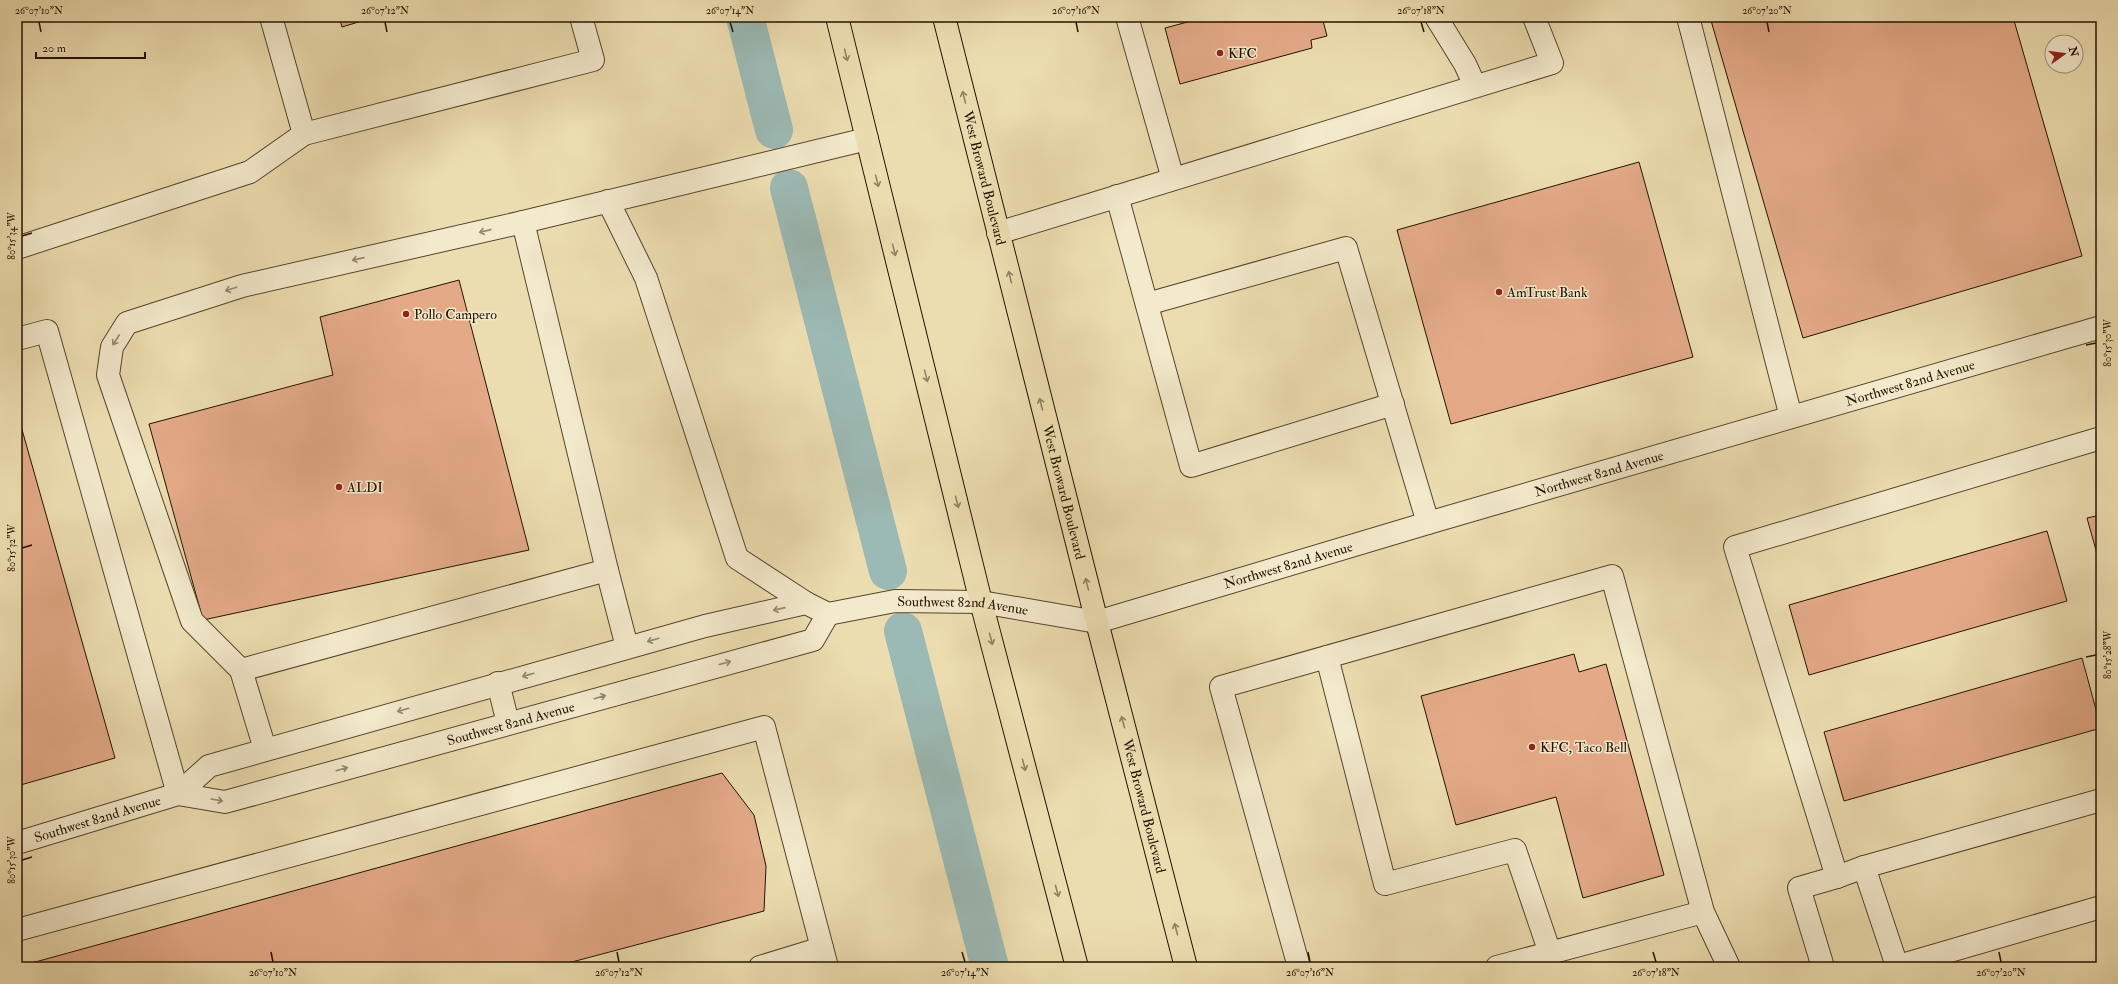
<svg xmlns="http://www.w3.org/2000/svg" width="2118" height="984" font-family="'IM FELL Double Pica',serif">
	<style>
		.lines { fill: none; stroke-linecap: round; stroke-linejoin: round }
		.canal { stroke: #9cbab5; stroke-width: 38 }
		.building { fill: #e4aa88; stroke: #231200 }
		.minor-casing { stroke: #55452c; stroke-width: 24 }
		.major-casing { stroke: #231200; stroke-width: 24 }
		.minor { stroke: #f3e9cc; stroke-width: 22 }
		.major { stroke: #ecddb0; stroke-width: 22 }
		.oneway { stroke: #928261 }
		.oneway2 { stroke: #958870 }
		.ticks { fill: none; stroke: #231200; stroke-width: 1.5 }
		.poi-dot { fill: #8f2418; stroke: #f3e9cc; stroke-width: 1.5 }
		.labels { text-anchor: middle; stroke-width: 3; stroke-linejoin: round; paint-order: stroke }
		.poi-label { font-size: 14px; fill: #231200; stroke: #f3e9cc; text-anchor: start }
		.street-label { font-size: 14px; fill: #231200; stroke: #f3e9cc }
		.neatline { fill: none; stroke: #231200; stroke-width: 1.5 }
		.ticks-label { font-size: 10px; text-anchor: middle; fill: #231200 }
	</style>
	<rect width="100%" height="100%" fill="#ecddb0"/>
	<filter id="stains"><feTurbulence type="fractalNoise" baseFrequency=".005" numOctaves="4"/><feColorMatrix values="0 0 0 0 .2 0 0 0 0 .09 0 0 0 0 .02 0 0 0 .5 -.17"/></filter>
	<radialGradient id="worn" r=".72"><stop offset=".6" stop-color="#630" stop-opacity="0"/><stop offset="1" stop-color="#630" stop-opacity=".3"/></radialGradient>
	<g class="lines">
		<!-- canal -->
		<g class="canal">
			<polyline points="745,17 774,130"/>
			<polyline points="789,188 888,571"/>
			<polyline points="903,631 990,967"/>
		</g>
	</g>
	<!-- building -->
	<g class="building">
		<polygon points="339,17 375,17 342,27"/>
		<polygon points="1194,17 1322,17 1327,36 1311,40 1312,48 1180,84 1165,28 1195,20"/>
		<polygon points="1710,17 2013,17 2082,256 1803,338"/>
		<polygon points="1639,162 1693,357 1451,424 1397,230"/>
		<polygon points="459,280 529,550 203,620 149,424 333,375 320,317"/>
		<polygon points="17,412 115,758 17,786"/>
		<polygon points="2101,515 2101,568 2087,518"/>
		<polygon points="2047,531 2067,601 1809,675 1789,605"/>
		<polygon points="1574,654 1579,672 1606,664 1664,875 1583,898 1556,797 1456,825 1421,696"/>
		<polygon points="2082,658 2101,728 1844,801 1824,732"/>
		<polygon points="722,773 754,815 766,866 764,911 553,967 17,967"/>
	</g>
	<g class="lines">
		<defs>
			<g id="minor">
				<polyline points="271,17 304,134"/>
				<polyline points="1127,17 1173,179"/>
				<polyline points="1436,17 1465,64 1475,86"/>
				<polyline points="1688,17 1791,417"/>
				<polyline points="1117,196 1191,466 1393,404"/>
				<polyline points="608,201 646,278 737,558 806,603"/>
				<polyline points="998,233 1552,63 1534,17"/>
				<polyline points="17,248 250,172 304,134 593,60 581,17"/>
				<polyline points="1147,304 1346,248 1428,523"/>
				<polyline points="17,339 47,331 178,794"/>
				<polyline points="2101,438 1735,547 1837,877 1864,867 2101,800"/>
				<polyline points="607,570 627,647"/>
				<polyline points="1327,657 1385,884 1515,850 1550,953"/>
				<polyline points="241,670 607,570 523,222"/>
				<polyline points="498,683 508,723"/>
				<polyline points="265,749 241,670 192,621 108,375 112,347 127,323 242,286 523,222 867,139"/>
				<path id="s1" d="M 178,794 L 225,802 L 813,640 L 828,614"/>
				<path id="s2" d="M 17,843 L 178,794 L 209,766 L 705,626 L 806,603 L 828,614 L 895,601 L 981,602 L 1097,622 L 1428,523 L 2101,327"/>
				<polyline points="1864,867 1897,966"/>
				<polyline points="17,930 764,727 827,967"/>
				<polyline points="760,967 822,948"/>
				<polyline points="1299,967 1221,687 1612,576 1703,912 1729,967"/>
				<polyline points="1497,967 1703,912"/>
				<polyline points="1823,967 1799,888 1837,877"/>
				<polyline points="1895,967 2101,907"/>
			</g>
			<g id="major">
				<polyline points="837,17 981,602 1077,967"/>
				<path id="s3" d="M 944,17 L 1097,622 L 1186,967"/>
			</g>
		</defs>
		<!-- minor casing -->
		<use href="#minor" class="minor-casing"/>
		<!-- major casing -->
		<use href="#major" class="major-casing"/>
		<!-- minor -->
		<use href="#minor" class="minor"/>
		<!-- major -->
		<use href="#major" class="major"/>
	</g>
	<!-- one-way arrows -->
	<defs><path id="oneway-shaft" d="M-6 0H5M1.5-3L5.5 0L1.5 3" fill="none" stroke-width="1.6" stroke-linecap="round" stroke-linejoin="round"/></defs>
	<g class="oneway">
		<use href="#oneway-shaft" transform="translate(846 55) rotate(76)"/>
		<use href="#oneway-shaft" transform="translate(964 97) rotate(-104)"/>
		<use href="#oneway-shaft" transform="translate(877 181) rotate(76)"/>
		<use href="#oneway-shaft" transform="translate(894 250) rotate(76)"/>
		<use href="#oneway-shaft" transform="translate(1010 277) rotate(-104)"/>
		<use href="#oneway-shaft" transform="translate(926 376) rotate(76)"/>
		<use href="#oneway-shaft" transform="translate(1041 404) rotate(-104)"/>
		<use href="#oneway-shaft" transform="translate(957 502) rotate(76)"/>
		<use href="#oneway-shaft" transform="translate(1087 584) rotate(-104)"/>
		<use href="#oneway-shaft" transform="translate(991 639) rotate(75)"/>
		<use href="#oneway-shaft" transform="translate(1123 722) rotate(-105)"/>
		<use href="#oneway-shaft" transform="translate(1024 765) rotate(75)"/>
		<use href="#oneway-shaft" transform="translate(1057 891) rotate(75)"/>
		<use href="#oneway-shaft" transform="translate(1176 929) rotate(-105)"/>
	</g>
	<g class="oneway2">
		<use href="#oneway-shaft" transform="translate(485 231) rotate(167)"/>
		<use href="#oneway-shaft" transform="translate(358 259) rotate(167)"/>
		<use href="#oneway-shaft" transform="translate(231 289) rotate(162)"/>
		<use href="#oneway-shaft" transform="translate(116 340) rotate(123)"/>
		<use href="#oneway-shaft" transform="translate(779 609) rotate(167)"/>
		<use href="#oneway-shaft" transform="translate(653 640) rotate(164)"/>
		<use href="#oneway-shaft" transform="translate(725 663) rotate(-15)"/>
		<use href="#oneway-shaft" transform="translate(528 675) rotate(164)"/>
		<use href="#oneway-shaft" transform="translate(600 697) rotate(-16)"/>
		<use href="#oneway-shaft" transform="translate(403 710) rotate(164)"/>
		<use href="#oneway-shaft" transform="translate(342 769) rotate(-16)"/>
		<use href="#oneway-shaft" transform="translate(217 800) rotate(10)"/>
	</g>
	<!-- ticks -->
	<path class="ticks" d="M 39,22 L 41,32M 385,22 L 387,32M 730,22 L 733,32M 1076,22 L 1078,32M 1421,22 L 1424,32M 1767,22 L 1769,32M 22,236 L 32,233M 2086,345 L 2096,343M 22,548 L 32,545M 2086,657 L 2096,655M 22,860 L 32,857M 271,952 L 273,962M 617,952 L 619,962M 962,952 L 965,962M 1308,952 L 1310,962M 1653,952 L 1656,962M 1999,952 L 2001,962"/>
	<!-- markers -->
	<g class="poi-dot">
		<circle cx="1220" cy="53" r="4"/>
		<circle cx="1499" cy="292" r="4"/>
		<circle cx="406" cy="314" r="4"/>
		<circle cx="339" cy="487" r="4"/>
		<circle cx="1532" cy="747" r="4"/>
	</g>
	<g class="labels">
		<!-- poi labels -->
		<g class="poi-label">
			<text x="1228" y="58">KFC</text>
			<text x="1507" y="297">AmTrust Bank</text>
			<text x="414" y="319">Pollo Campero</text>
			<text x="347" y="492">ALDI</text>
			<text x="1540" y="752">KFC, Taco Bell</text>
		</g>
		<!-- street labels -->
		<g class="street-label">
			<text dy="5" stroke="none"><textPath href="#s3" startOffset="166">West Broward Boulevard</textPath></text>
			<text dy="5" stroke="none"><textPath href="#s2" startOffset="1973">Northwest 82nd Avenue</textPath></text>
			<text dy="5" stroke="none"><textPath href="#s2" startOffset="1649">Northwest 82nd Avenue</textPath></text>
			<text dy="5" stroke="none"><textPath href="#s3" startOffset="490">West Broward Boulevard</textPath></text>
			<text dy="5" stroke="none"><textPath href="#s2" startOffset="1325">Northwest 82nd Avenue</textPath></text>
			<text dy="5" stroke="none"><textPath href="#s2" startOffset="990">Southwest 82nd Avenue</textPath></text>
			<text dy="5" stroke="none"><textPath href="#s1" startOffset="344">Southwest 82nd Avenue</textPath></text>
			<text dy="5" stroke="none"><textPath href="#s3" startOffset="814">West Broward Boulevard</textPath></text>
			<text dy="5" stroke="none"><textPath href="#s2" startOffset="84">Southwest 82nd Avenue</textPath></text>
		</g>
	</g>
	<!-- margin -->
	<rect width="2118" height="984" fill="none" stroke="#ecddb0" stroke-width="44"/>
	<!-- north arrow -->
	<g transform="translate(2064 54) rotate(76)"><circle r="19" fill="#f3e9cc" stroke="#a0937a"/>
	<path d="M0-3L7 15L0 10L-7 15Z" fill="#8f2418"/>
	<text y="-6" font-size="11" font-weight="bold" text-anchor="middle" fill="#231200">N</text>
	</g>
	<!-- scale -->
	<path d="M36 52v6h109v-6" fill="none" stroke="#231200" stroke-width="2"/>
	<text x="42" y="52" font-size="12" fill="#231200" stroke="#f3e9cc" stroke-width="3" paint-order="stroke">20 m</text>
	<rect x="22" y="22" width="2074" height="940" class="neatline"/>
	<g class="ticks-label">
		<text x="39" y="14">26°07'10"N</text>
		<text x="385" y="14">26°07'12"N</text>
		<text x="730" y="14">26°07'14"N</text>
		<text x="1076" y="14">26°07'16"N</text>
		<text x="1421" y="14">26°07'18"N</text>
		<text x="1767" y="14">26°07'20"N</text>
		<text transform="translate(11 236) rotate(-90)" y="4">80°15'34"W</text>
		<text transform="translate(2107 343) rotate(-90)" y="4">80°15'30"W</text>
		<text transform="translate(11 548) rotate(-90)" y="4">80°15'32"W</text>
		<text transform="translate(2107 655) rotate(-90)" y="4">80°15'28"W</text>
		<text transform="translate(11 860) rotate(-90)" y="4">80°15'30"W</text>
		<text x="273" y="976">26°07'10"N</text>
		<text x="619" y="976">26°07'12"N</text>
		<text x="965" y="976">26°07'14"N</text>
		<text x="1310" y="976">26°07'16"N</text>
		<text x="1656" y="976">26°07'18"N</text>
		<text x="2001" y="976">26°07'20"N</text>
	</g>
	<rect width="100%" height="100%" filter="url(#stains)"/>
	<rect width="100%" height="100%" fill="url(#worn)"/>
</svg>
